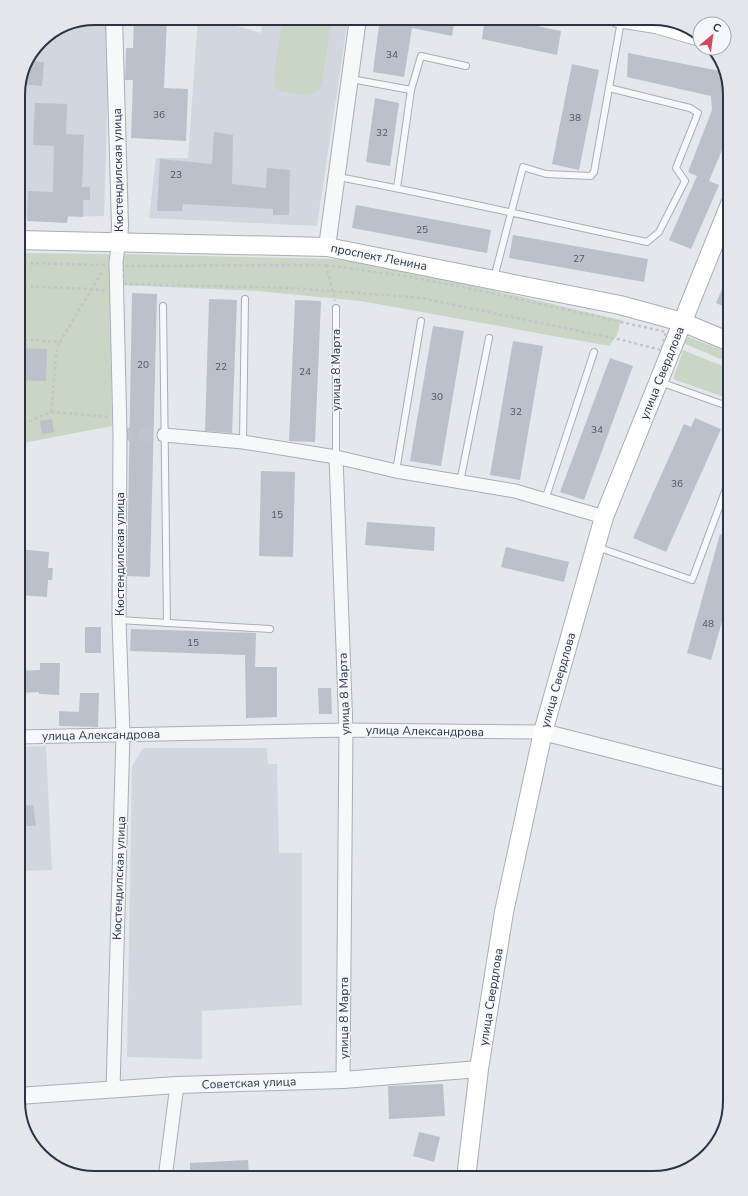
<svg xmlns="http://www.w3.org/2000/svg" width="748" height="1196" font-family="'Nunito Sans',sans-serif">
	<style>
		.built { fill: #d2d6de }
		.green { fill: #c9d6c5 }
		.building { fill: #bbc0ca }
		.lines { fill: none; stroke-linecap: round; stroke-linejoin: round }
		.minor-tunnel { stroke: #bfc3cb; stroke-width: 13; stroke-dasharray: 13 6; stroke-linecap: butt }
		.service-casing { stroke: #a9aeb7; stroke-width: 8 }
		.minor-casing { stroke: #a9aeb7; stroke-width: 15 }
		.tertiary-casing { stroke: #a9aeb7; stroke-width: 18 }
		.secondary-casing { stroke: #a9aeb7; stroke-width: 20 }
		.path { stroke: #c2c5cb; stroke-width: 2.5; stroke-dasharray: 3 3; stroke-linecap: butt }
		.service { stroke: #f7f8fa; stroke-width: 6 }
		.minor { stroke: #f7f8fa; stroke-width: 13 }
		.tertiary { stroke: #f7f8fa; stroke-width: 16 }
		.secondary { stroke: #fff; stroke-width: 18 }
		.labels { text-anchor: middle; stroke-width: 3; stroke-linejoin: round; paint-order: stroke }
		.number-label { font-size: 10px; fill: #4f5766 }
		.street-label { font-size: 12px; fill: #2b3445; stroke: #f4f6f9 }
		.rim { fill: none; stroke: #2b3445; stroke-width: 2 }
	</style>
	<rect width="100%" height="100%" fill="#e4e7ec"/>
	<!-- built -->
	<g class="built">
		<polygon points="95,18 110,18 104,216 18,218 18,90 41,40 66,24"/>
		<polygon points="198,18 208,18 261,33 263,18 348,18 317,226 149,218 156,158 188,158"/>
		<polygon points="46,746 52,870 18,871 18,747"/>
		<polygon points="143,748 267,748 268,764 277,764 279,853 302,853 302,1005 202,1011 202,1059 127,1057 132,766"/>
	</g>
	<!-- green -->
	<g class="green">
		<polygon points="283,18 330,18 331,21 322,83 320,89 308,96 281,91 276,87 274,74"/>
		<polygon points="18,253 109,254 112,426 18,444"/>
		<polygon points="120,254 332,259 388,266 621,320 617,335 609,346 361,301 257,291 122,285"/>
		<polygon points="686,336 730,353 730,363 683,343"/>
		<polygon points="683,350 730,369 730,399 673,379"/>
	</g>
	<!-- building -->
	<g class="building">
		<polygon points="134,18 167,18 164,88 188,89 186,141 131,138 133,80 125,80 126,48 133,48"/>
		<polygon points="380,18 455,18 452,36 412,28 404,77 373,72"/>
		<polygon points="485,18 498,18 561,31 557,55 482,39"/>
		<polygon points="628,53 725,72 730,95 730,131 709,181 719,185 691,249 669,240 697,176 688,172 712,110 711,96 627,77"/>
		<polygon points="31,61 44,62 42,86 21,84"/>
		<polygon points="572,64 599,70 579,170 552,164"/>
		<polygon points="375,98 399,103 390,166 366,162"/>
		<polygon points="35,103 67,104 66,134 84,135 82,187 90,187 90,200 83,200 83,217 68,216 67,223 27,221 28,191 53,192 54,146 33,145"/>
		<polygon points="214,132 233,135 232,184 266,188 267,168 290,170 289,215 273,215 273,209 183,204 182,211 157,211 160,159 212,164"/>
		<polygon points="356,205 491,230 487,253 352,228"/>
		<polygon points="513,235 648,259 644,282 509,258"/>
		<polygon points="730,271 730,309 716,303"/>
		<polygon points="132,293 157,294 150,577 127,576"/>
		<polygon points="209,299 237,300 232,433 205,431"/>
		<polygon points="295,300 321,301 315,442 289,441"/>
		<polygon points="433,326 464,331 441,466 410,461"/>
		<polygon points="513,341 543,346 520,480 490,475"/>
		<polygon points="18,348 47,349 46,381 18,380"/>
		<polygon points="610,358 633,366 584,500 560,492"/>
		<polygon points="695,418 721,429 666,552 633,538 684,424 691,427"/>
		<polygon points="52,419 54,432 42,434 40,421"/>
		<polygon points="261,471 295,472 293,557 259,556"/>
		<polygon points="367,522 435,527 434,551 365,545"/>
		<polygon points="720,534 730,537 730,593 711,660 687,653"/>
		<polygon points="506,547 569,562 564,582 501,567"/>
		<polygon points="18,549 49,552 48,568 53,568 52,580 48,580 47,597 18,595"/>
		<rect x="85" y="627" width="16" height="26"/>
		<polygon points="131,629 256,633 255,667 277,667 277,717 246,718 245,655 130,651"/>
		<polygon points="40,663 60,663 59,695 39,694 39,692 18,693 18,671 40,670"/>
		<polygon points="318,688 331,688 332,714 319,714"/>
		<polygon points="80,693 99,693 98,727 59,726 59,711 79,712"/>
		<polygon points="33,805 36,826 18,826 18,806"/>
		<polygon points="443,1084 445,1116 389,1119 388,1086"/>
		<polygon points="419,1132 440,1137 434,1162 413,1156"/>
		<polygon points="248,1160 249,1178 190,1178 190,1163"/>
	</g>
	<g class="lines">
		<!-- minor-tunnel -->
		<polyline class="minor-tunnel" points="120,434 164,435"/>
		<defs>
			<g id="service">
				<polyline points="351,79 411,90"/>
				<polyline points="609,88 621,21"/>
				<path d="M 338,177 C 441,196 544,220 647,242 L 659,232 L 685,181 L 676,168 L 698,113 L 690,108 L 609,88 L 594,172 L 591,176 L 546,174 L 523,167 L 494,278"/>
				<polyline points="397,188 411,90 421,56 466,66"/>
				<polyline points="163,306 167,623"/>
				<polyline points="336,308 336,457"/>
				<polyline points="660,382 730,407"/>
				<polyline points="243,442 245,299"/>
				<polyline points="396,471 421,321"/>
				<polyline points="460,482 489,338"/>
				<polyline points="545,500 594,352"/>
				<polyline points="597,547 692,580 730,478"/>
				<polyline points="119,620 270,629"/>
			</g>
			<g id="minor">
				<polyline points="164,435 243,442 336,457 396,471 515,491 604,517"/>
				<polyline points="336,457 346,730 343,1080"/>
				<polyline points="18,737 346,730 543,732"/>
				<polyline points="113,1090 123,734 119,620 120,434 116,262 119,241"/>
				<polyline points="165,1178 177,1085"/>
			</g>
			<g id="tertiary">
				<polyline points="114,18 120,226 119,241"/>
				<polyline points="327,247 358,18"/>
				<polyline points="543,732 730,780"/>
				<polyline points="18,1096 177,1085 343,1080 479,1069"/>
			</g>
			<g id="secondary">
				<polyline points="618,18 656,24 700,37"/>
				<polyline points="18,240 327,247 620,305 682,322 730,342"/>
				<polyline points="466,1178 479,1069 504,912 543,732 604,517 730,204"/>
			</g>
		</defs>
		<!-- service casing -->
		<use href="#service" class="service-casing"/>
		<!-- minor casing -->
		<use href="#minor" class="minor-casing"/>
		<!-- tertiary casing -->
		<use href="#tertiary" class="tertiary-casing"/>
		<!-- secondary casing -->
		<use href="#secondary" class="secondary-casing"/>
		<!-- path -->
		<g class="path">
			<polyline points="18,263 105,265"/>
			<polygon points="326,265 405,276 482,291 666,332 661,350 622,340 421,298 292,288 124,284 122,266"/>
			<polyline points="326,265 335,301"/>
			<polyline points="18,286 93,289 105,291"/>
			<polyline points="18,339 60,342 103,270"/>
			<polyline points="51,412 108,417"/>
			<polyline points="18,426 51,412 57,348 60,342"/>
		</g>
		<!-- service -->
		<use href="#service" class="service"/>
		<!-- minor -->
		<use href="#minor" class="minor"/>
		<!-- tertiary -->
		<use href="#tertiary" class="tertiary"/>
		<!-- secondary -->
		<use href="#secondary" class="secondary"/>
	</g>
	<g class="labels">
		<!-- number labels -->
		<g class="number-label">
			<text x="392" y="58">34</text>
			<text x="159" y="118">36</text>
			<text x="575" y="121">38</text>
			<text x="382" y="136">32</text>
			<text x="176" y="178">23</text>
			<text x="422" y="233">25</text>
			<text x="579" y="262">27</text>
			<text x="143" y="368">20</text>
			<text x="221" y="370">22</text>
			<text x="305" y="375">24</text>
			<text x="437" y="400">30</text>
			<text x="516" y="415">32</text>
			<text x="597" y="433">34</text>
			<text x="677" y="487">36</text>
			<text x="277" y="518">15</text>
			<text x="708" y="627">48</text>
			<text x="193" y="646">15</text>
		</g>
		<!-- street labels -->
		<g class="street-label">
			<text transform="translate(118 170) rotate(-91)" y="4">Кюстендилская улица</text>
			<text transform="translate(379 257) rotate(11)" y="4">проспект Ленина</text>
			<text transform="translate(336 370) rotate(-90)" y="4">улица 8 Марта</text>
			<text transform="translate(662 373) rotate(-68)" y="4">улица Свердлова</text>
			<text transform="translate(120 554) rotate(-90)" y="4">Кюстендилская улица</text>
			<text transform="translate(558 680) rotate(-74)" y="4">улица Свердлова</text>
			<text transform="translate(344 694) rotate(-92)" y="4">улица 8 Марта</text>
			<text transform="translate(425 731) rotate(1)" y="4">улица Александрова</text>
			<text transform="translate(101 735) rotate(-1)" y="4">улица Александрова</text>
			<text transform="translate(119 878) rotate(-88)" y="4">Кюстендилская улица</text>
			<text transform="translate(491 997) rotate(-81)" y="4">улица Свердлова</text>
			<text transform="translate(344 1018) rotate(-90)" y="4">улица 8 Марта</text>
			<text transform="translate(249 1083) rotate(-2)" y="4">Советская улица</text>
		</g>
	</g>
	<!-- crop -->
	<path d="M0 0H748V1196H0ZM95 25H653A70 70 0 0 1 723 95V1101A70 70 0 0 1 653 1171H95A70 70 0 0 1 25 1101V95A70 70 0 0 1 95 25Z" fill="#e4e6eb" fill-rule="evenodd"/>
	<path class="rim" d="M95 25H653A70 70 0 0 1 723 95V1101A70 70 0 0 1 653 1171H95A70 70 0 0 1 25 1101V95A70 70 0 0 1 95 25Z"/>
	<!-- north arrow -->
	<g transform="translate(712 36) rotate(29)"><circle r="19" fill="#f4f6f9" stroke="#a4a8b1"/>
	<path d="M0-3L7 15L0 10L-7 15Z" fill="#d1495b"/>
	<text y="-6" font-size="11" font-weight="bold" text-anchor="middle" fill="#2b3445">С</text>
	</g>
</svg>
